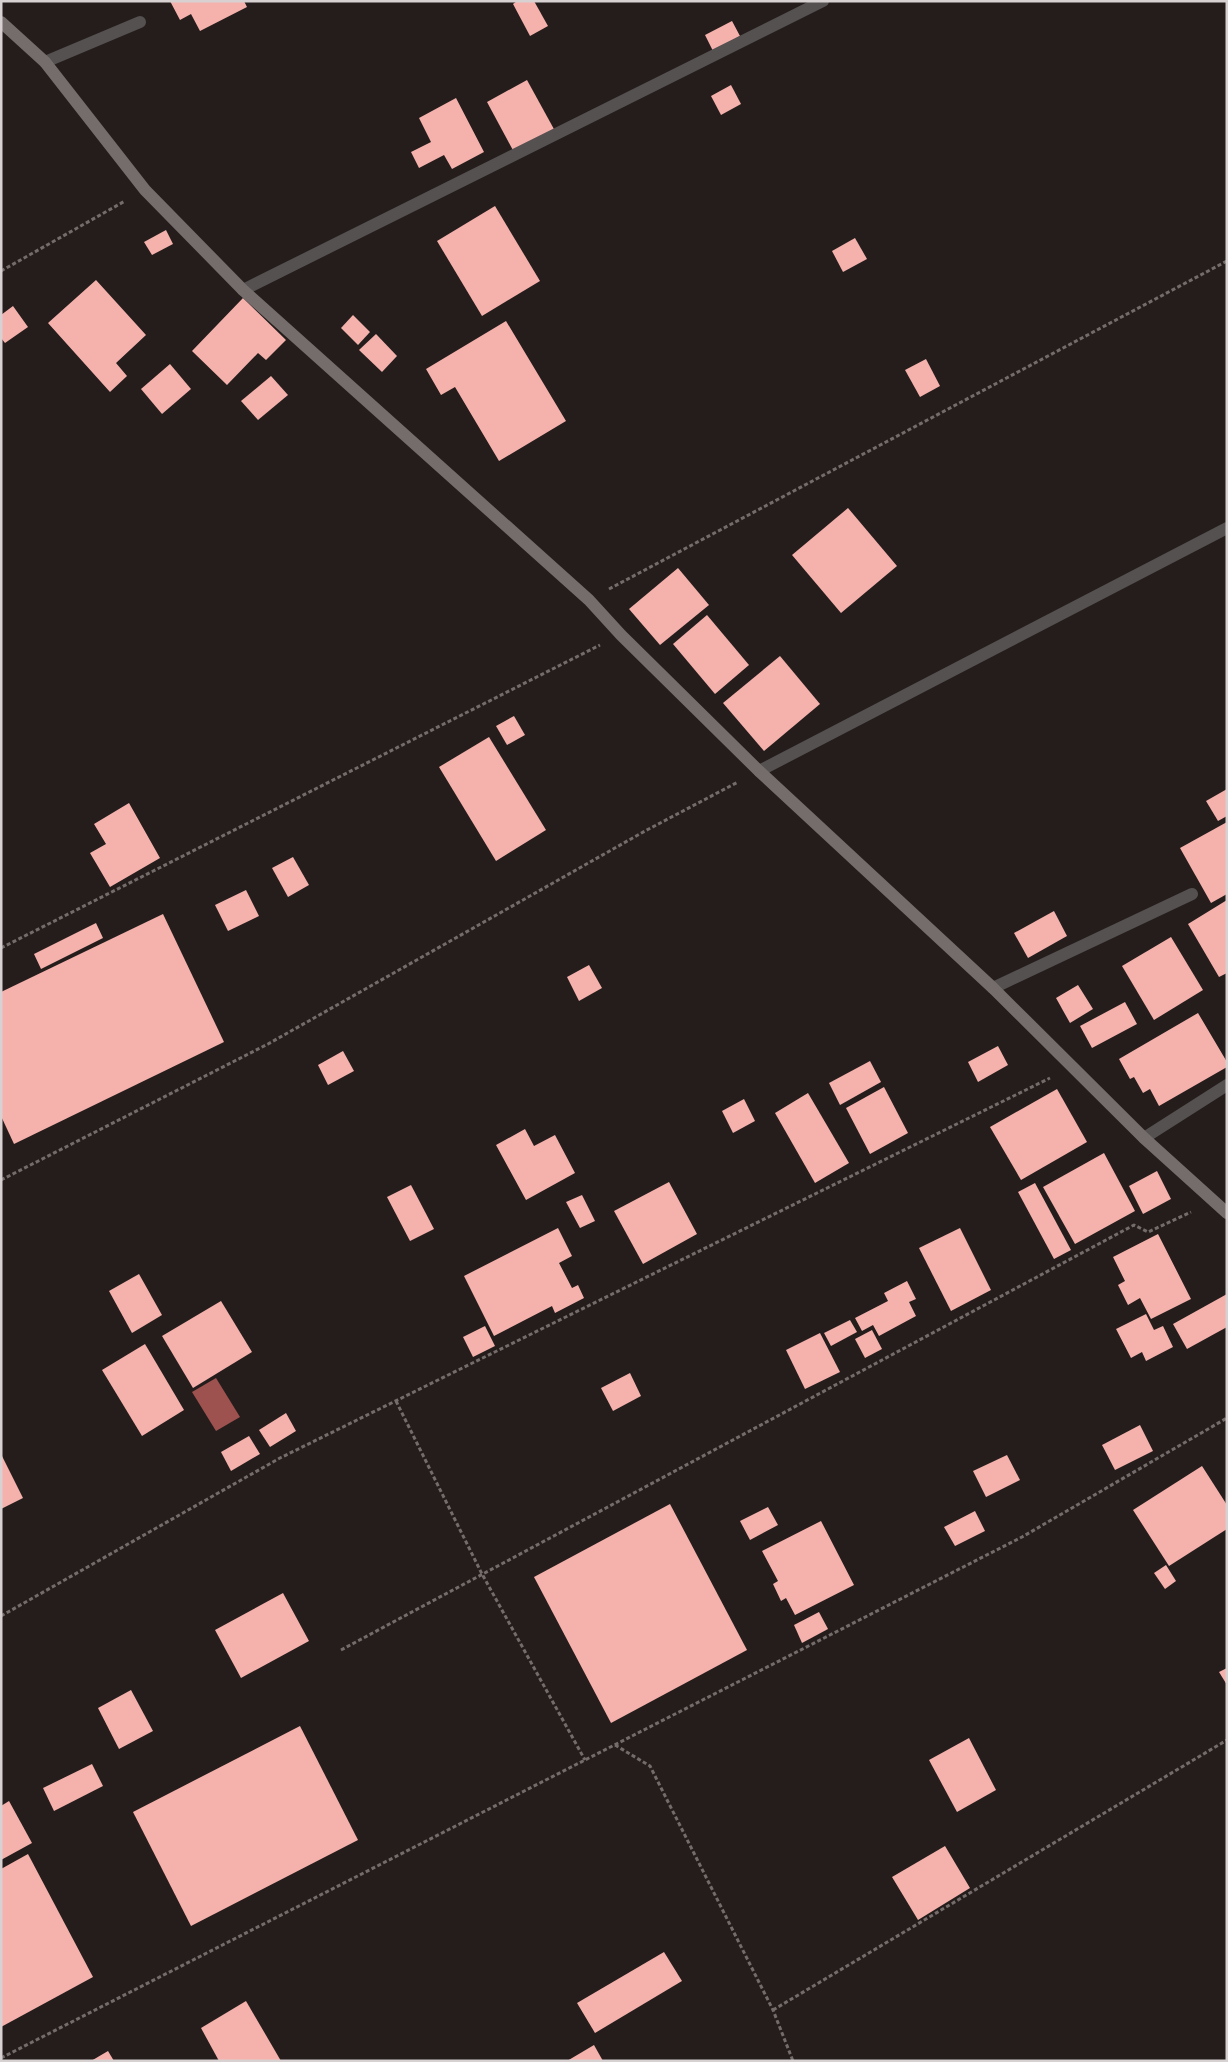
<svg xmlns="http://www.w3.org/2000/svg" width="1228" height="2062" font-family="'IBM Plex Sans',sans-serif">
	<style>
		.water { fill: #9d524f }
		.building { fill: #f5b1ac }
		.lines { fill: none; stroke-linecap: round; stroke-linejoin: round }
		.path { stroke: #736c6b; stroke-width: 3; stroke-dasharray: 4 2.5; stroke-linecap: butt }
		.lane { stroke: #555151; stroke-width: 12 }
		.street { stroke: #555151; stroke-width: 12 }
		.secondary { stroke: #746d6c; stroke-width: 12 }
	</style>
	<rect width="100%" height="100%" fill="#251d1c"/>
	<!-- water -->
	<polygon class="water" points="216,1378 240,1417 216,1431 192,1392"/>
	<!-- building -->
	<g class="building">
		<polygon points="170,1 244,1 247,7 200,31 191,14 180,20"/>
		<polygon points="517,1 534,1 548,26 530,36 513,4"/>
		<polygon points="732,21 740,36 713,51 705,35"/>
		<polygon points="527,80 555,131 515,154 487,102"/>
		<polygon points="731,85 741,104 721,115 711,96"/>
		<polygon points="456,98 484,152 452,169 444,155 419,168 411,152 431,142 419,118"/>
		<polygon points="495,206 540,281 482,316 437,241"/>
		<polygon points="166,230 173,244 152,255 144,242"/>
		<polygon points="855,238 867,259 843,272 832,251"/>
		<polygon points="96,280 146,335 116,363 127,376 110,392 48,323"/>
		<polygon points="243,298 286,340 266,360 258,353 227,385 192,351"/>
		<polygon points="13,306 28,327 5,343 1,338 1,315"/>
		<polygon points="353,315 370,332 358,345 341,328"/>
		<polygon points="506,321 566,421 499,461 455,387 441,395 426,369"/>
		<polygon points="376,334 397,356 382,372 359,350"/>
		<polygon points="926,359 940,386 920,397 905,370"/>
		<polygon points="170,364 191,389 162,414 141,389"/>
		<polygon points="271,376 288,395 258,420 241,401"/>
		<polygon points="848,508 897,566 841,613 792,555"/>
		<polygon points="678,568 709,605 660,645 629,609"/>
		<polygon points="707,615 749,665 715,694 673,644"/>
		<polygon points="780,656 820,704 764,751 723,703"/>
		<polygon points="514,716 525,735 507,745 496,726"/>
		<polygon points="489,737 546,830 496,861 439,767"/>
		<polygon points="1227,789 1227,816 1218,821 1206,801"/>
		<polygon points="129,803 160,858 110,887 90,853 106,844 94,824"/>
		<polygon points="1227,822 1227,894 1211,903 1180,848"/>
		<polygon points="293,857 309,885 288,897 272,868"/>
		<polygon points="246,890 259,916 228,931 215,905"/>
		<polygon points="1227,900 1227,973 1219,977 1188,924"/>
		<polygon points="1054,911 1067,936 1028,958 1014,933"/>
		<polygon points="163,914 224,1042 14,1144 1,1116 1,992"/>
		<polygon points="96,923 103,938 41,969 34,954"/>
		<polygon points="1171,937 1203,990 1154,1020 1122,966"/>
		<polygon points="589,965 602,988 579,1001 567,977"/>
		<polygon points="1078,985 1093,1009 1070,1023 1056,998"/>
		<polygon points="1125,1002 1137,1024 1092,1048 1080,1026"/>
		<polygon points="1198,1013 1227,1062 1227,1067 1159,1106 1150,1089 1143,1093 1134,1077 1130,1079 1119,1059"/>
		<polygon points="998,1046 1008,1065 978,1082 968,1062"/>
		<polygon points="343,1051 354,1071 328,1085 318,1065"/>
		<polygon points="870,1061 881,1082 840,1105 829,1083"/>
		<polygon points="884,1087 908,1133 870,1154 846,1108"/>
		<polygon points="1057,1089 1087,1142 1021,1180 990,1127"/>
		<polygon points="808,1093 849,1163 815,1183 775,1113"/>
		<polygon points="744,1099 755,1121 733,1133 722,1111"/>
		<polygon points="525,1129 534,1146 555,1135 575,1173 526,1200 496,1145"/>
		<polygon points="1104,1153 1135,1211 1075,1244 1043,1187"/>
		<polygon points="1157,1171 1171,1199 1143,1214 1129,1186"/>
		<polygon points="669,1182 697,1234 643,1264 614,1211"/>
		<polygon points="1035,1183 1071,1250 1054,1259 1018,1192"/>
		<polygon points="411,1185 434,1229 410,1241 387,1197"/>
		<polygon points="582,1195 595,1221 580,1228 566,1202"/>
		<polygon points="558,1228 572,1256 559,1263 572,1288 578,1285 584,1298 555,1313 552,1306 494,1336 464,1276"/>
		<polygon points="960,1228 991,1290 951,1311 919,1248"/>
		<polygon points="1158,1234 1191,1299 1151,1319 1140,1298 1128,1305 1118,1285 1125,1281 1113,1257"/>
		<polygon points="139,1274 162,1315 132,1333 109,1291"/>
		<polygon points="907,1281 916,1299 909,1302 916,1316 879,1336 873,1325 862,1331 855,1318 888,1301 884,1293"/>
		<polygon points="1227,1294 1227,1327 1187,1349 1173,1324"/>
		<polygon points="221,1301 252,1352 193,1388 162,1336"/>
		<polygon points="1146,1314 1154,1330 1163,1326 1173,1347 1146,1361 1142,1352 1131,1358 1116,1329"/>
		<polygon points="850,1320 857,1332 831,1346 824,1333"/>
		<polygon points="485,1326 495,1346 473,1357 463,1337"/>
		<polygon points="872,1330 882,1349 865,1358 855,1339"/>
		<polygon points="820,1333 840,1372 805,1389 786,1350"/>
		<polygon points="145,1344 184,1410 142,1436 102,1370"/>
		<polygon points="630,1373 641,1396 613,1411 601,1388"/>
		<polygon points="286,1413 296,1431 270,1447 259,1430"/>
		<polygon points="1140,1425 1153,1451 1115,1470 1102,1445"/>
		<polygon points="249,1436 260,1454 231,1471 221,1452"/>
		<polygon points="1,1454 23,1498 1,1509"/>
		<polygon points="1007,1455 1020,1480 986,1497 973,1471"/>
		<polygon points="1202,1466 1227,1505 1227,1529 1169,1566 1133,1510"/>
		<polygon points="670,1504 747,1650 611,1723 534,1577"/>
		<polygon points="768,1507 778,1525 750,1540 740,1521"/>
		<polygon points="975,1511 985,1531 955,1546 944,1527"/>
		<polygon points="821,1521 854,1585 795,1615 786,1598 781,1601 773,1584 778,1581 762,1551"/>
		<polygon points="1166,1565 1176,1581 1165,1589 1154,1573"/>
		<polygon points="283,1593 309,1641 241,1678 215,1630"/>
		<polygon points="819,1612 828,1629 802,1643 794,1625"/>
		<polygon points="1227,1668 1227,1685 1219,1672"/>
		<polygon points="131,1690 153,1731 119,1749 98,1708"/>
		<polygon points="300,1726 358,1840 191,1926 133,1812"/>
		<polygon points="969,1738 996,1790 957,1812 929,1760"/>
		<polygon points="92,1764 103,1786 54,1811 43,1788"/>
		<polygon points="9,1801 32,1843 1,1860 1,1806"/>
		<polygon points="945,1846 970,1888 918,1920 892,1877"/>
		<polygon points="28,1854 93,1977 1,2027 1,1869"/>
		<polygon points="664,1952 682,1981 595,2033 577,2003"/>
		<polygon points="246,2001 281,2061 219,2061 201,2028"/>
		<polygon points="594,2045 603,2061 567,2061"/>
		<polygon points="108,2051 114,2061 91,2061"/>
	</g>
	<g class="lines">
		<!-- path -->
		<g class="path">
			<polyline points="1,271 125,201"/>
			<polyline points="609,589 1227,261"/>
			<polyline points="1,948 600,645"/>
			<polyline points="1,1180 268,1044 645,831 738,782"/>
			<polyline points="396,1401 482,1574 585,1760"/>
			<polyline points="1,1616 280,1458 1050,1078"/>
			<polyline points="341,1650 1134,1225 1148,1232 1191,1212"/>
			<polyline points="615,1745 650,1766 773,2010 793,2061"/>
			<polyline points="773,2010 1227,1740"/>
			<polyline points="1,2058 1022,1537 1227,1418"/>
		</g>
		<!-- lane -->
		<g class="lane">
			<polyline points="45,62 140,22"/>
			<polyline points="759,771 1227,528"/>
			<polyline points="993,988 1192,894"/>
			<polyline points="1144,1138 1227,1085"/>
		</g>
		<!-- street -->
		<polyline class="street" points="243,290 823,1"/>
		<!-- secondary -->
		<polyline class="secondary" points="1,22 45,62 145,190 243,290 589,600 621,635 759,771 993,988 1144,1138 1227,1213"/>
	</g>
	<!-- border -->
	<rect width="1228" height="2062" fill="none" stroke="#d7d1d1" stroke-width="5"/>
</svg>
